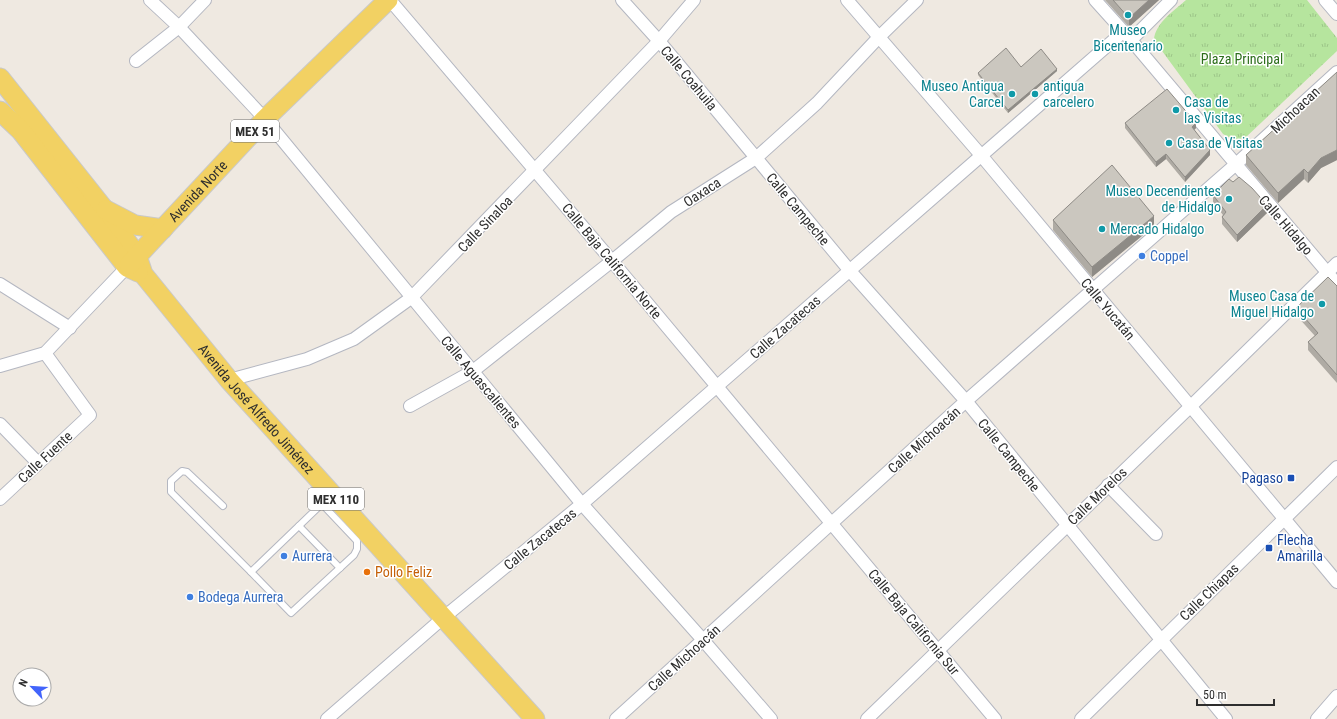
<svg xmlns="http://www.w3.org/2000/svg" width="1337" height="719" font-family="'Roboto Condensed',sans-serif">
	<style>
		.park { fill: url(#park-tufts) }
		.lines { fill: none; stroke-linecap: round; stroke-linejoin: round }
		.lane-casing { stroke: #b4b7c1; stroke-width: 8 }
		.street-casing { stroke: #b4b7c1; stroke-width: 14 }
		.primary-casing { stroke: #c9c9c9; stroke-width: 21 }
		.lane { stroke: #fff; stroke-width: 6 }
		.street { stroke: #fff; stroke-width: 12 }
		.primary { stroke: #f2d163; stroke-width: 19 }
		.wall { fill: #afaba4 }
		.shaded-wall { fill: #8e8b86 }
		.building { fill: #cbc7bf; stroke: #8e8b86 }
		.culture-dot { fill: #0f9aa8; stroke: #fff; stroke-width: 1.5 }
		.shop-dot { fill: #3f7fe0; stroke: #fff; stroke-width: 1.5 }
		.transit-dot { fill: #1a4fb4; stroke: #fff; stroke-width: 1.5 }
		.food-dot { fill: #e8710a; stroke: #fff; stroke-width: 1.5 }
		.labels { text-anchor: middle; stroke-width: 3; stroke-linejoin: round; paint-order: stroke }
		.shield { fill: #fff; stroke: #6d6d6d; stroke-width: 1 }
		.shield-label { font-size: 13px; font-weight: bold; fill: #2e2e2e }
		.culture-label { font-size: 14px; fill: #0d838f; stroke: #fff; text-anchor: start }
		.park-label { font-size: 14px; fill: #2c6e1b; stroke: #fff }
		.street-label { font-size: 14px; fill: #2e2e2e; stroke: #fff }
		.shop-label { font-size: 14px; fill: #366cbe; stroke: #fff; text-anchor: start }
		.transit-label { font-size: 14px; fill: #164399; stroke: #fff; text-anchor: end }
		.food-label { font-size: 14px; fill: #c56008; stroke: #fff; text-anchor: start }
	</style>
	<defs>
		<pattern id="park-tufts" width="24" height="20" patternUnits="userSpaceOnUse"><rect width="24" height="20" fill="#b6e59e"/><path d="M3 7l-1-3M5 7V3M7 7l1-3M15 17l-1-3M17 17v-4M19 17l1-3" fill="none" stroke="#9dc588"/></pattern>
	</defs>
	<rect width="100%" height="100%" fill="#efe9e1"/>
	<!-- park -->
	<path class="park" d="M 1186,0 L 1307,0 L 1337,38 L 1337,51 L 1245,138 L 1234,140 L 1223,134 L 1154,40 C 1155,23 1174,11 1186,0 Z"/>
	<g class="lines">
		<defs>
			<g id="lane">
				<polyline points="322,504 357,541 357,549 354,555 291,613 251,572 331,495"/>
				<polyline points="223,506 187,472 182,471 171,481 171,492 251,572"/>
				<polyline points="299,526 340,568"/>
			</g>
			<g id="street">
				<polyline points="150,0 179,27 265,119 582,504 703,640 771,719"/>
				<polyline points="390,0 612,261 995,719"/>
				<polyline points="622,0 659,41 850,271 966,401 1226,719"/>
				<polyline points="847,0 980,154 1337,582"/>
				<polyline points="1095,0 1131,40 1337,284"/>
				<polyline points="1325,0 1337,14"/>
				<polyline points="1131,40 1171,0"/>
				<polyline points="136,61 179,27 205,0"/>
				<polyline points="0,284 70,328"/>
				<polyline points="0,366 45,353 127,267"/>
				<polyline points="229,380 307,359 354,339 411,298 659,41 694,0"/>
				<polyline points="410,406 473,371 612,261 671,212 756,158 817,103 879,37 917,0"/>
				<polyline points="0,424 38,463"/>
				<polyline points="1108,485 1156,534"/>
				<polyline points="0,499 90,415 45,353"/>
				<polyline points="327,719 443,618 582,504 1123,32"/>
				<polyline points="616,719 966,401 1235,165 1337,72"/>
				<polyline points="867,719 1190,407 1337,263"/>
				<polyline points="1081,719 1337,467"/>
				<polyline points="1317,719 1337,696"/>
			</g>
			<g id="primary">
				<path id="s1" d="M 0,78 L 104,209 L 137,256 L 143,274 L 229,380 L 535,719"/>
				<polyline points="0,111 21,131 127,267 138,272"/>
				<polyline points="106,210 135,225 163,229"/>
				<path id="s2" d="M 129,265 L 265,119 L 388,0"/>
			</g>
		</defs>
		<!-- lane casing -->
		<use href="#lane" class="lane-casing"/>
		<!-- street casing -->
		<use href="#street" class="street-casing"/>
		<!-- primary casing -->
		<use href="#primary" class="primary-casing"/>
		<!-- lane -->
		<use href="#lane" class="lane"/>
		<!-- street -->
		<use href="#street" class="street"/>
		<!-- primary -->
		<use href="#primary" class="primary"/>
	</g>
	<!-- wall -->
	<g class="wall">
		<polygon points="1105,0 1159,0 1129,27"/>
		<polygon points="1021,67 1057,71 1008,113 978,75 978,73"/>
		<polygon points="1337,72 1337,160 1321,168 1308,183 1304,179 1278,203 1246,165 1246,155"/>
		<polygon points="1125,123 1196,128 1194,130 1210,155 1185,182 1166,159 1156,167 1125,128"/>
		<polygon points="1213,195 1267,213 1237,242 1222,224 1222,217 1223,215 1213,202"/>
		<polygon points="1053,220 1154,226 1092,277 1053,230"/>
		<polygon points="1337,286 1337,383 1308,350 1308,342 1315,336 1296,315 1296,308"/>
	</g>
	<!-- shaded-wall -->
	<g class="shaded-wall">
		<polygon points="1149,0 1159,0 1129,27 1129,18"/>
		<polygon points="1057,69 1057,71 1008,113 1008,110"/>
		<polygon points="1196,123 1196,128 1192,132 1192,127"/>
		<polygon points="1210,150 1210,155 1185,182 1185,177"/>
		<polygon points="1337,150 1337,160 1321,168 1308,183 1308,173 1321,158"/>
		<polygon points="1166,154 1166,159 1156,167 1156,162"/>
		<polygon points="1304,169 1304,179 1278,203 1278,193"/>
		<polygon points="1267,205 1267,213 1237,242 1237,235"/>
		<polygon points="1154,216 1154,226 1092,277 1092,267"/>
	</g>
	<!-- building -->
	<g class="building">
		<polygon points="1113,0 1149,0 1129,18"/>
		<polygon points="1006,48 1021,67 1041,49 1057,69 1008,110 978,73"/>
		<polygon points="1337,72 1337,150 1321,158 1308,173 1304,169 1278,193 1246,155"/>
		<polygon points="1167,89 1196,123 1192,127 1210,150 1185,177 1166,154 1156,162 1125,123"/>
		<polygon points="1112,165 1154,216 1092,267 1053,220"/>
		<polygon points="1239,177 1252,188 1267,205 1237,235 1222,217 1226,212 1213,195 1229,179 1233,182"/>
		<polygon points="1328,277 1337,286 1337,375 1308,342 1318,333 1296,308"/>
	</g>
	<!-- markers -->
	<g class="culture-dot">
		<circle cx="1128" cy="15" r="4"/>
		<circle cx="1012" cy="94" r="4"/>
		<circle cx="1035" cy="94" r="4"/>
		<circle cx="1176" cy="110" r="4"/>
		<circle cx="1169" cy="143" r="4"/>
		<circle cx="1229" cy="199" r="4"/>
		<circle cx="1102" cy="229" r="4"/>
		<circle cx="1322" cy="304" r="4"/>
	</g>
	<g class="shop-dot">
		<circle cx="1142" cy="256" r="4"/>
		<circle cx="284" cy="556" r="4"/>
		<circle cx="190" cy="597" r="4"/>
	</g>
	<g class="transit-dot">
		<rect x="1287" y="474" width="8" height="8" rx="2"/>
		<rect x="1265" y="544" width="8" height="8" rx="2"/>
	</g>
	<circle class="food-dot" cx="367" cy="572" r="4"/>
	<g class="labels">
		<!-- shield labels -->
		<g class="shield">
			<rect x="231" y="120" width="48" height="22" rx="3"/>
			<rect x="308" y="488" width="56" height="22" rx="3"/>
		</g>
		<g class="shield-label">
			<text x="255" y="136">MEX 51</text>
			<text x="336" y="504">MEX 110</text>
		</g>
		<!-- culture labels -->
		<g class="culture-label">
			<text x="1128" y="35" text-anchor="middle">Museo<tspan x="1128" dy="16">Bicentenario</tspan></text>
			<text x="1004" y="91" text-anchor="end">Museo Antigua<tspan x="1004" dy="16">Carcel</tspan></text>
			<text x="1043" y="91">antigua<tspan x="1043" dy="16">carcelero</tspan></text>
			<text x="1184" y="107">Casa de<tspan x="1184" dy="16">las Visitas</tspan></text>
			<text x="1177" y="148">Casa de Visitas</text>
			<text x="1221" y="196" text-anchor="end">Museo Decendientes<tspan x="1221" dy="16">de Hidalgo</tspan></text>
			<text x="1110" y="234">Mercado Hidalgo</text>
			<text x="1314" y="301" text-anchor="end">Museo Casa de<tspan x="1314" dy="16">Miguel Hidalgo</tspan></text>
		</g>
		<!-- park labels -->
		<g class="park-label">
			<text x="1242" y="64">Plaza Principal</text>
		</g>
		<!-- street labels -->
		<g class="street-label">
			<text transform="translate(689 78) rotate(50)" y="5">Calle Coahuila</text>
			<text transform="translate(1295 110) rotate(-43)" y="5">Michoacan</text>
			<text dy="5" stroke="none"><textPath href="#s2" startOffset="101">Avenida Norte</textPath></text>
			<text transform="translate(702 192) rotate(-33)" y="5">Oaxaca</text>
			<text transform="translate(798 209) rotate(50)" y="5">Calle Campeche</text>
			<text transform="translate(485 224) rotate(-46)" y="5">Calle Sinaloa</text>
			<text transform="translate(1286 225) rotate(49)" y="5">Calle Hidalgo</text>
			<text transform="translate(612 261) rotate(50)" y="5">Calle Baja California Norte</text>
			<text transform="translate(1108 309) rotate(50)" y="5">Calle Yucatán</text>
			<text transform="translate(785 327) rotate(-41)" y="5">Calle Zacatecas</text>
			<text transform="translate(481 382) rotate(50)" y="5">Calle Aguascalientes</text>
			<text dy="5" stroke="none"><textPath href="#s1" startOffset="420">Avenida José Alfredo Jiménez</textPath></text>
			<text transform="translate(924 440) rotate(-42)" y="5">Calle Michoacán</text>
			<text transform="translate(1009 455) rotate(51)" y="5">Calle Campeche</text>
			<text transform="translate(45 457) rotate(-43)" y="5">Calle Fuente</text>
			<text transform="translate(1097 496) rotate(-44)" y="5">Calle Morelos</text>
			<text transform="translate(540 539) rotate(-39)" y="5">Calle Zacatecas</text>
			<text transform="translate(1209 592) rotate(-44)" y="5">Calle Chiapas</text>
			<text transform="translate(914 622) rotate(50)" y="5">Calle Baja California Sur</text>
			<text transform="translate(684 658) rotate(-42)" y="5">Calle Michoacán</text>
		</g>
		<!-- shop labels -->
		<g class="shop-label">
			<text x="1150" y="261">Coppel</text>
			<text x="292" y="561">Aurrera</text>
			<text x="198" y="602">Bodega Aurrera</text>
		</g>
		<!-- transit labels -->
		<g class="transit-label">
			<text x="1283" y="483">Pagaso</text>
			<text x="1277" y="545" text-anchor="start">Flecha<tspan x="1277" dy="16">Amarilla</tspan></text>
		</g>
		<!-- food labels -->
		<g class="food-label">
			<text x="375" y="577">Pollo Feliz</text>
		</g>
	</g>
	<!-- north arrow -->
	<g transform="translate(32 687) rotate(295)"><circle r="19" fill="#ffffff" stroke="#ababab"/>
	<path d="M0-3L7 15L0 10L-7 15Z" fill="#4264fb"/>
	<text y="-6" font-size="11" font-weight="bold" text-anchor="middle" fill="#2e2e2e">N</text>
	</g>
	<!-- scale -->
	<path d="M1197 699v6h77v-6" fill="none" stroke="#2e2e2e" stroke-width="2"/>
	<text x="1203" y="699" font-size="12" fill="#2e2e2e" stroke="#ffffff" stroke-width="3" paint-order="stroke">50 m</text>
</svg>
